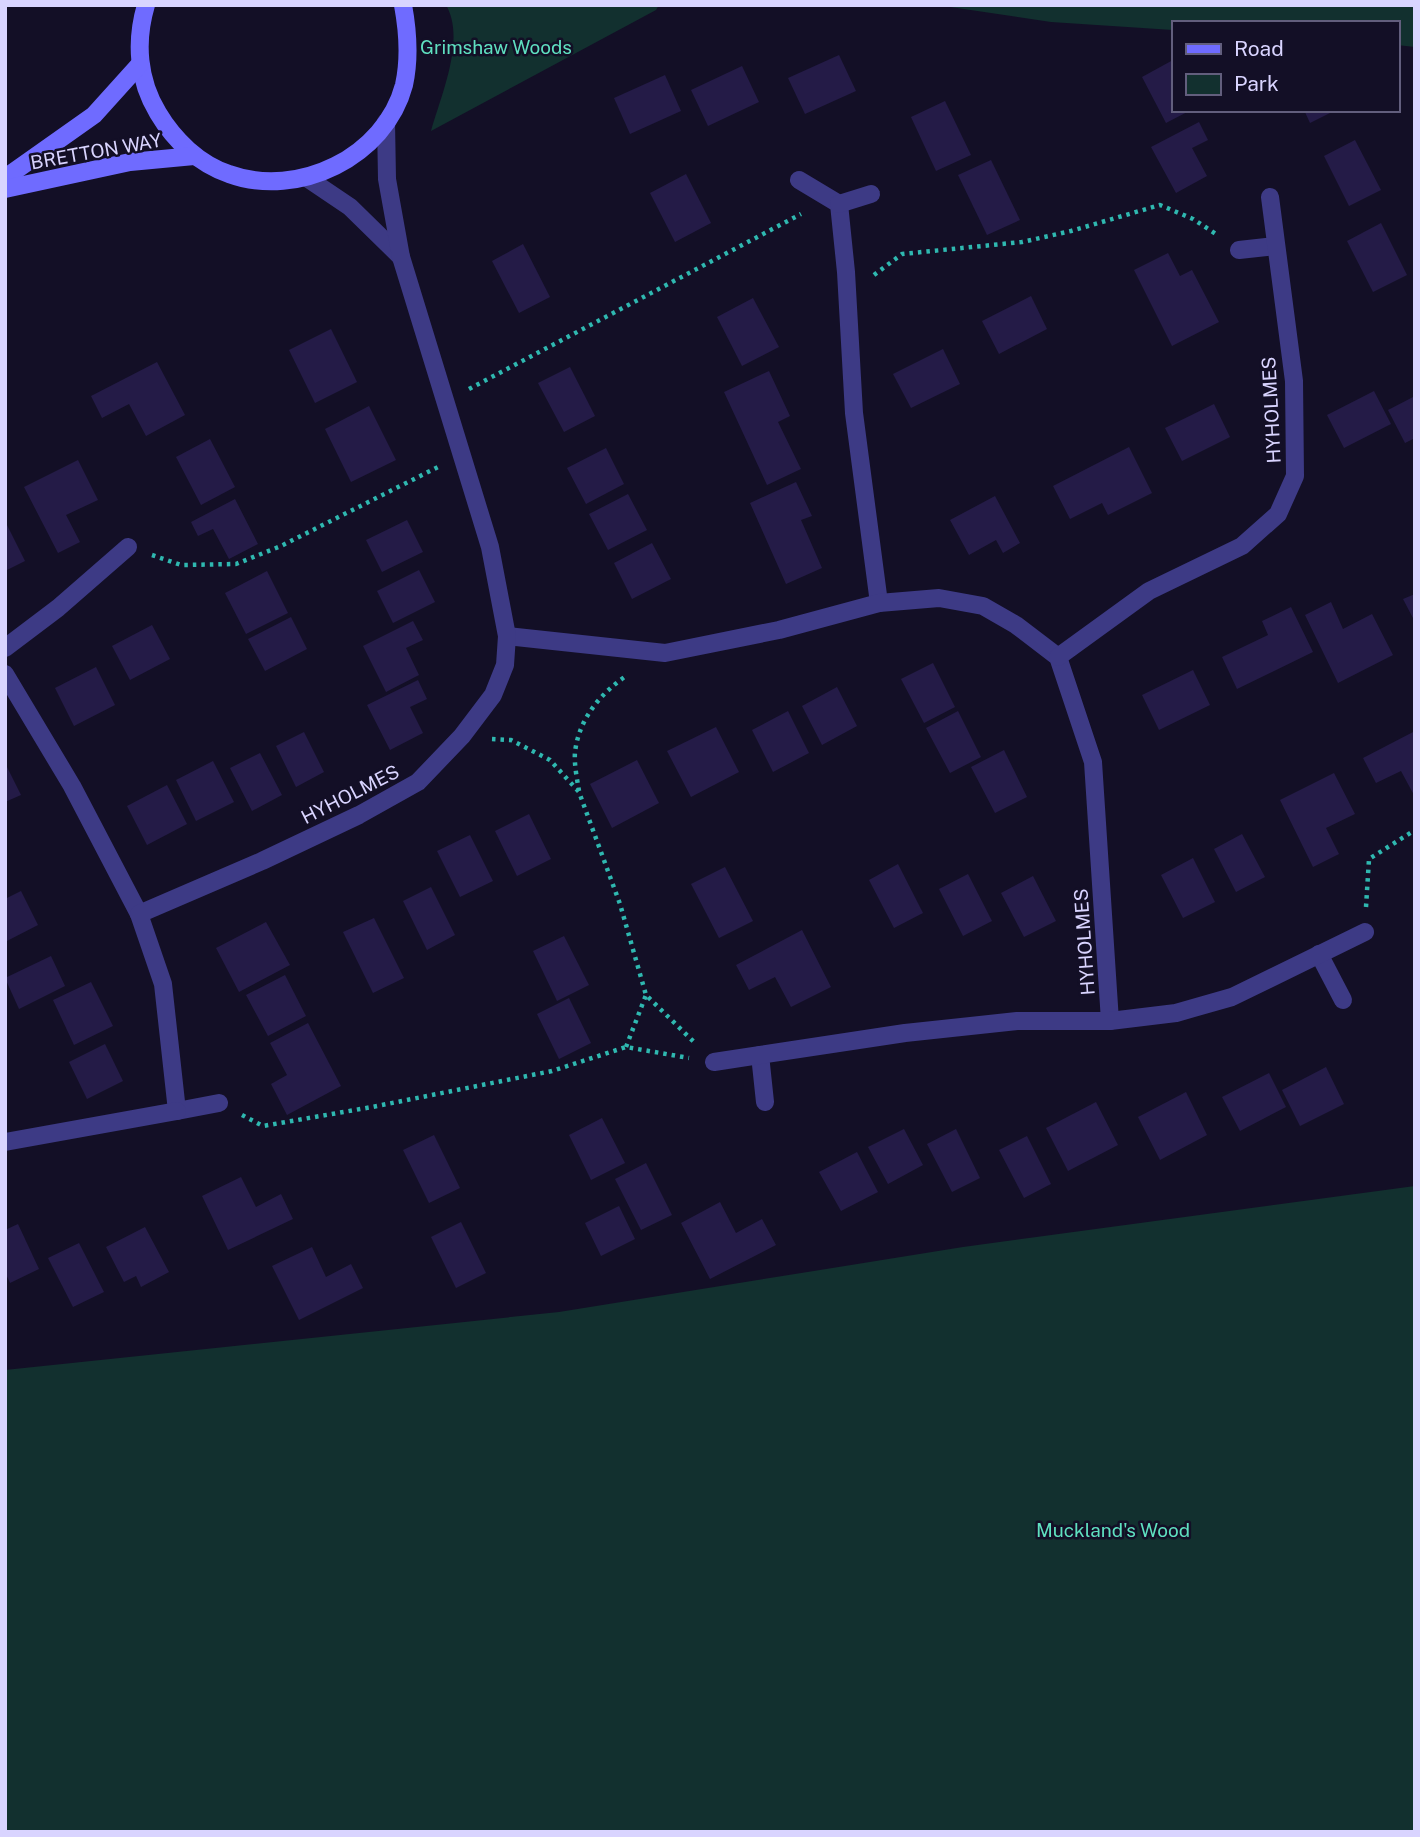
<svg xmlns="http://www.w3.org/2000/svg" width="1420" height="1837" font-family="'Public Sans',sans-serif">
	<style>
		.green { fill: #12302f }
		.building { fill: #241b47 }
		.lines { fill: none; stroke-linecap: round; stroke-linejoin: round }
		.path { stroke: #2fb8b0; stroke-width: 4.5; stroke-dasharray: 3.5 5; stroke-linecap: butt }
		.street { stroke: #3d3a85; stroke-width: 18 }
		.secondary { stroke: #6f6bff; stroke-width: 18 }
		.labels { text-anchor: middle; stroke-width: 5; stroke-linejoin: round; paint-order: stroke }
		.park-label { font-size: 19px; fill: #5fe0c0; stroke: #130f26 }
		.street-label { font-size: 19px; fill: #d9d4ff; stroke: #130f26 }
	</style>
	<rect width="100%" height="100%" fill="#130f26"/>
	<!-- green -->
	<g class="green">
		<path d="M 446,5 L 659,5 L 656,10 L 431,131 C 441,95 466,39 446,5 Z"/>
		<polygon points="937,5 1415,5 1415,47 1397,45 1397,23 1173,23 1173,30 1051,22"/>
		<polygon points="1415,1186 1415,1832 5,1832 5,1370 559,1312 963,1247"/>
	</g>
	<!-- building -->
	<g class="building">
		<polygon points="839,55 856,91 805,114 788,78"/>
		<polygon points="1173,60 1173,110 1191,110 1166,123 1142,77"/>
		<polygon points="742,66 759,102 708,126 691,90"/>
		<polygon points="665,75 681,111 630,134 614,98"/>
		<polygon points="945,101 971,155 936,171 911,117"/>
		<polygon points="1304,110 1336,110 1310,123"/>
		<polygon points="1199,122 1208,140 1192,148 1207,176 1176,193 1151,147"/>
		<polygon points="1355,140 1381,190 1349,206 1324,156"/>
		<polygon points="991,160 1020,220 987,235 958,175"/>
		<polygon points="686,174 711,223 675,242 650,193"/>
		<polygon points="1381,223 1407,275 1373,292 1347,241"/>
		<polygon points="523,244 550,297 519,313 492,261"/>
		<polygon points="1168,253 1180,276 1192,270 1219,322 1172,346 1134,270"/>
		<polygon points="1031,296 1047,329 999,354 982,321"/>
		<polygon points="753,298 779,347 742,366 717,317"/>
		<polygon points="331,329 357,382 315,403 289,350"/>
		<polygon points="943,349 960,384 911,408 893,374"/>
		<polygon points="157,362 185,415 146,436 129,404 102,418 91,396"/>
		<polygon points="570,367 595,416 564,432 538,383"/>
		<polygon points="769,371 790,416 778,422 801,469 767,485 724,392"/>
		<polygon points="1374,391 1391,424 1344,448 1327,415"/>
		<polygon points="1415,396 1415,438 1405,443 1388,410"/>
		<polygon points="1214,404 1230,437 1182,461 1165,428"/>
		<polygon points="369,406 396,460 351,482 325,429"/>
		<polygon points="210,439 235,487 201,505 176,457"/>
		<polygon points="1129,447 1152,493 1108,515 1102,503 1070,519 1053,486"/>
		<polygon points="606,448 624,484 586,504 567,468"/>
		<polygon points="78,460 98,500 66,515 80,542 58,553 24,487"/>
		<polygon points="796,482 812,516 801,520 822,568 786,584 750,503"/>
		<polygon points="628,494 647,530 608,550 589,514"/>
		<polygon points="995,496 1020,543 1003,553 996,540 969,555 950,520"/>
		<polygon points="235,499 258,544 229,559 213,529 198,536 191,522"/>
		<polygon points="407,520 423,552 382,572 366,540"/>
		<polygon points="5,521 25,561 5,571"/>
		<polygon points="652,543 671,579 632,599 614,563"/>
		<polygon points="419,570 435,602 393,623 377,591"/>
		<polygon points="267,571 288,613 246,634 225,593"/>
		<polygon points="1415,594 1415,622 1403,599"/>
		<polygon points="1331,602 1343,629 1372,614 1393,655 1338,683 1305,615"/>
		<polygon points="1291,607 1313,652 1237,689 1222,657 1268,635 1262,621"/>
		<polygon points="291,617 307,649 265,671 248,639"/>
		<polygon points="413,621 423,640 406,648 419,675 386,692 363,646"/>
		<polygon points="152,625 170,659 130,680 112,646"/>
		<polygon points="933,663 955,707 924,723 901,679"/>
		<polygon points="96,667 115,705 74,726 55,688"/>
		<polygon points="1193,670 1210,705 1159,730 1142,695"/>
		<polygon points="418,680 427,699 410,707 423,733 390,750 367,705"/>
		<polygon points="837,687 857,726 822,745 802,706"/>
		<polygon points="788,711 809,753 773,772 752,730"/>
		<polygon points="958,711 981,757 950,773 926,728"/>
		<polygon points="716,727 739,772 691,797 667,751"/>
		<polygon points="1415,731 1415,797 1401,771 1376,783 1363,758"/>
		<polygon points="304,732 324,772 296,787 276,746"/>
		<polygon points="1004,750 1027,797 995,813 971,767"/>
		<polygon points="260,753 282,795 252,811 230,768"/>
		<polygon points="637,760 659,803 612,828 590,784"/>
		<polygon points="213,761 234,802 196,821 176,780"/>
		<polygon points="5,763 21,795 5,802"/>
		<polygon points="1334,773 1355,814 1326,828 1339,854 1313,867 1280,800"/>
		<polygon points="167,785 187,824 147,845 127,806"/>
		<polygon points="529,814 551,859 517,876 495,831"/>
		<polygon points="1242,834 1265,877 1236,892 1214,849"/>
		<polygon points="470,835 493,881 460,897 437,851"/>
		<polygon points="1193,858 1215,902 1183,918 1161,875"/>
		<polygon points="898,864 923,913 894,928 869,880"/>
		<polygon points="725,867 753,921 719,938 691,884"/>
		<polygon points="968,874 992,921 963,936 939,889"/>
		<polygon points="1033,876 1056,921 1024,937 1001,893"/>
		<polygon points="431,887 455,935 427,950 403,901"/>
		<polygon points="21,891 38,925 5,942 5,899"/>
		<polygon points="374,918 404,978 373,993 343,932"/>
		<polygon points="266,922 290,965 239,992 216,948"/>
		<polygon points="802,930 831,987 791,1007 775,977 749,990 736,965"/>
		<polygon points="564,936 589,985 557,1001 533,951"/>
		<polygon points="51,956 65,986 19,1009 5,978"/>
		<polygon points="285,975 306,1016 268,1036 246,995"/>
		<polygon points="91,982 113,1026 74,1045 53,1000"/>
		<polygon points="569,998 591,1043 559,1059 537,1014"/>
		<polygon points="308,1023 341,1086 287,1115 271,1084 287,1075 270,1043"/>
		<polygon points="105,1044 123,1081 87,1099 69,1062"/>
		<polygon points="1326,1067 1344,1104 1300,1126 1282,1090"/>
		<polygon points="1269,1073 1286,1107 1240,1131 1222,1097"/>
		<polygon points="1186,1092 1207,1135 1160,1160 1138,1117"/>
		<polygon points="1096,1102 1118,1145 1068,1171 1046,1128"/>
		<polygon points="602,1118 625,1163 591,1180 569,1135"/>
		<polygon points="904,1129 923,1165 888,1184 868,1147"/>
		<polygon points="956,1129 980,1178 952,1192 927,1144"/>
		<polygon points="434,1135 460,1188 429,1203 403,1150"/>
		<polygon points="1027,1136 1051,1184 1024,1198 999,1150"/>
		<polygon points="857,1152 878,1192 841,1211 819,1172"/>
		<polygon points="646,1163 672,1215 641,1230 615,1179"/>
		<polygon points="241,1177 256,1207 281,1194 293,1219 228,1250 202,1196"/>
		<polygon points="720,1202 736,1233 762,1219 776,1245 710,1279 681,1223"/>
		<polygon points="619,1206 635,1239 601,1256 585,1223"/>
		<polygon points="461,1222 486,1273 456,1288 431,1237"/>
		<polygon points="18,1224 39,1269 10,1283 5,1272 5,1230"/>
		<polygon points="145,1227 169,1272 141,1287 136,1276 124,1282 106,1247"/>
		<polygon points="79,1243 104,1292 73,1307 48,1258"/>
		<polygon points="312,1247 326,1277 351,1264 363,1288 299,1320 272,1266"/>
	</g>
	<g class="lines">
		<!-- path -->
		<g class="path">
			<polyline points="874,275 902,254 1022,242 1071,231 1160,205 1193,219 1219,236"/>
			<polyline points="469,389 801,214"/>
			<polyline points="152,555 181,565 236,564 281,546 438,467"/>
			<polyline points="492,739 511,740 550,760 579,792 620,904 646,995 696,1044"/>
			<path d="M 579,791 C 577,779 574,764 575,752 C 579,719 600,694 626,676"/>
			<polyline points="1366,907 1369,859 1415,830"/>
			<polyline points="626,1047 646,995"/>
			<polyline points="242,1115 263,1126 372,1107 552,1071 626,1047 689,1058"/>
		</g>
		<!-- street -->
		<g class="street">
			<polyline points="307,178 350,207 401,257"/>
			<polyline points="799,180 839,204 846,272 854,413 879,603"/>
			<polyline points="839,204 871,194"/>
			<polyline points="1239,250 1275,246"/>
			<polyline points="507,636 665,653 779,630 879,603 939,598 983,606 1016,625 1058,657 1093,762 1110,1021"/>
			<polyline points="5,648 58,608 128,547"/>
			<polyline points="1058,657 1149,591 1242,546 1278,514 1295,476 1294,381 1270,197"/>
			<polyline points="5,674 72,786 139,914"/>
			<polyline points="1319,954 1343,1000"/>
			<polyline points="760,1055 765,1102"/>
			<polyline points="714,1062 905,1033 1017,1021 1110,1021 1176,1013 1232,997 1365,932"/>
			<polyline points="219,1103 177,1111 163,984 139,914 262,861 359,815 418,782 462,736 493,695 505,665 507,636 490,547 401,257 387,179 386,122"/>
			<polyline points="5,1142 177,1111"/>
		</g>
		<!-- secondary -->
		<g class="secondary">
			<path d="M 146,5 C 135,42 138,80 158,113 C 174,140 199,164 229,174 C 298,199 385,157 404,85 C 410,58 408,32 403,5"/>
			<polyline points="5,178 94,115 140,64"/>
			<polyline points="5,189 130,162 194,156"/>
		</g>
	</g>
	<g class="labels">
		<!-- park labels -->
		<g class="park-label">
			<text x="496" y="54">Grimshaw Woods</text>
			<text x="1113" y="1537">Muckland's Wood</text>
		</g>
		<!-- street labels -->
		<g class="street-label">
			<text transform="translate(96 151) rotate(-10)" y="7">BRETTON WAY</text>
			<text transform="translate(1271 410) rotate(-93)" y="7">HYHOLMES</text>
			<text transform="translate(350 794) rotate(-27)" y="7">HYHOLMES</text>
			<text transform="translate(1084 942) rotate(-94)" y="7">HYHOLMES</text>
		</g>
	</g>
	<!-- border -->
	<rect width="1420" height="1837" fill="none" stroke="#d9d4ff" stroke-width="14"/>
	<!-- legend -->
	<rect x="1172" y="21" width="228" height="91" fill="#130f26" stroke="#625e7d" stroke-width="2"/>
	<rect x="1186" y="44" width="35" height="10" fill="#6f6bff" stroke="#625e7d" stroke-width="2"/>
	<text x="1234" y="56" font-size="21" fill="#d9d4ff">Road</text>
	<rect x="1186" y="74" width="35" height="21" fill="#12302f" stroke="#625e7d" stroke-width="2"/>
	<text x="1234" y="91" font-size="21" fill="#d9d4ff">Park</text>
</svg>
